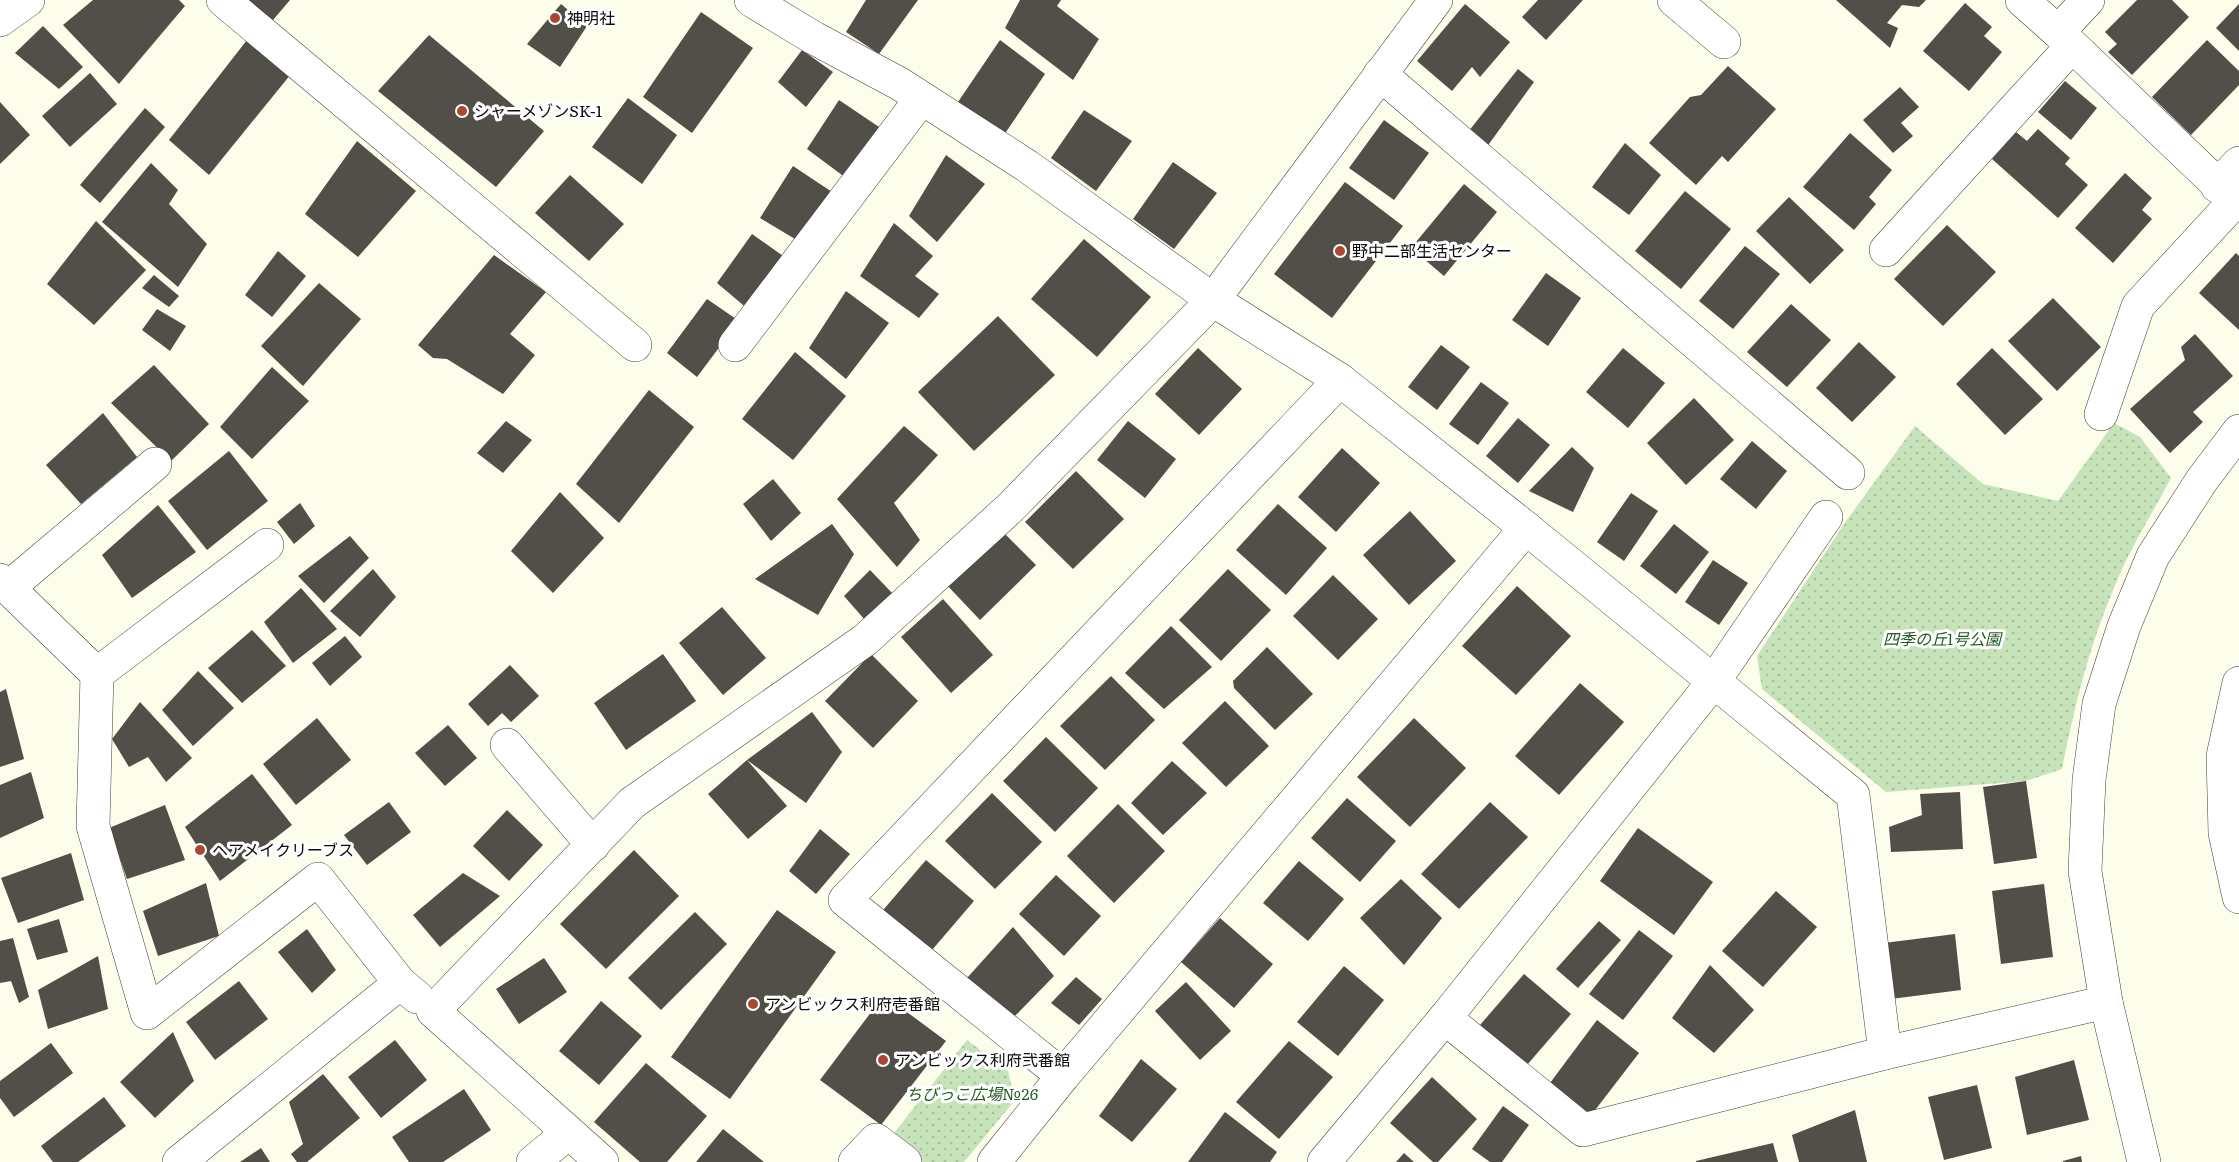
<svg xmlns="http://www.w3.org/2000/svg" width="2239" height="1162" font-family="Literata,'Noto Sans JP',serif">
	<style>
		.park { fill: url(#park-dots) }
		.building { fill: #524e48 }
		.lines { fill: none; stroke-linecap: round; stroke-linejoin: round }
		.minor-casing { stroke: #3e3e3e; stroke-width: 34 }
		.minor { stroke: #fff; stroke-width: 33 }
		.poi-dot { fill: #ab4632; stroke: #fff; stroke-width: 2 }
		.labels { text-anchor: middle; stroke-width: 6; stroke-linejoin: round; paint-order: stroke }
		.poi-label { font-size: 16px; fill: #0b0b0b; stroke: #fff; text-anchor: start }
		.park-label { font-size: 16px; font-style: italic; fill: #235b23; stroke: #fff }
	</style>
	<defs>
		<pattern id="park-dots" width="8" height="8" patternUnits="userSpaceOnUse" patternTransform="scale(1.5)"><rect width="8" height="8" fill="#c6e3b9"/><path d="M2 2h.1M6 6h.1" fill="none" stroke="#a9c19e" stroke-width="1.8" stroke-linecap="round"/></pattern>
	</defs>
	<rect width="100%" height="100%" fill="#fdfdeb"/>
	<!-- park -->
	<g class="park">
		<path d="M 2114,423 L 2140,437 L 2171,478 C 2152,514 2129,550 2114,588 C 2089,647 2074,707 2062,769 L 2026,781 L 1886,792 L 1762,689 L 1757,656 L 1844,524 L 1915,426 L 1983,484 L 2058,501 Z"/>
		<polygon points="967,1040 1008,1071 1015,1100 964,1162 923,1162 891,1137"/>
	</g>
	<!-- building -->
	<g class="building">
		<polygon points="93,0 179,0 185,6 119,84 63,25"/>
		<polygon points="248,0 290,0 273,20"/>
		<polygon points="866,0 918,0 879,54 846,32"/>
		<polygon points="1020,0 1061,0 1057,6 1099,39 1073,80 1005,28"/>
		<polygon points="1538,0 1583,0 1546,40 1522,17"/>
		<polygon points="1836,0 1926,0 1919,7 1902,5 1887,23 1898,28 1890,48"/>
		<polygon points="2137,0 2172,0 2189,17 2132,75 2108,52 2117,44 2105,32"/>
		<polygon points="1965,3 1992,27 1984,36 2002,52 1969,91 1923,51"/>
		<polygon points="561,4 587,26 560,67 527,44"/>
		<polygon points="1465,4 1510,42 1480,77 1472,67 1452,91 1417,61"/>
		<polygon points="2239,4 2239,51 2216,28"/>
		<polygon points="701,12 753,48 692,133 643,97"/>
		<polygon points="43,26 83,67 59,89 15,53"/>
		<polygon points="429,35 544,131 496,187 378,91"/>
		<polygon points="247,40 291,74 209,175 169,140"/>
		<polygon points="1000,40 1045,74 1004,135 958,102"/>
		<polygon points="2207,40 2239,71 2239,85 2191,135 2152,97"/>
		<polygon points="802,50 833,72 806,107 778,82"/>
		<polygon points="1728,66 1776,109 1728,162 1722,156 1696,185 1649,143 1690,97 1701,95"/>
		<polygon points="1518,69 1534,82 1486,148 1468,132"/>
		<polygon points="90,73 117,104 70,147 42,116"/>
		<polygon points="2065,81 2097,108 2071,140 2038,112"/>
		<polygon points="1900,87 1919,107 1901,123 1913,136 1893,153 1863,120"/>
		<polygon points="628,98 677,135 642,184 592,147"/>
		<polygon points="839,100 882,129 846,178 807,149"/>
		<polygon points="0,102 30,135 0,164"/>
		<polygon points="145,108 165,127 100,203 80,185"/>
		<polygon points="1084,110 1132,141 1096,191 1051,158"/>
		<polygon points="1384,120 1429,153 1394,200 1349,168"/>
		<polygon points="2038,129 2070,158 2065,164 2088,185 2058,218 1992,159 2016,132 2027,141"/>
		<polygon points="1850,133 1892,170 1869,197 1876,204 1854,230 1803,187"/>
		<polygon points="357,141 416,191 358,257 305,214"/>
		<polygon points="1625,143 1661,175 1629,215 1592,187"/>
		<polygon points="946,155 985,184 937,242 909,216"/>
		<polygon points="1173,162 1217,193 1174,249 1133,219"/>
		<polygon points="151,163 178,190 169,204 207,244 178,287 102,222"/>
		<polygon points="793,166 835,194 800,242 760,218"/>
		<polygon points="2125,173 2152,198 2142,210 2152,219 2113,263 2075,228"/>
		<polygon points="570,175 624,224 589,261 535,213"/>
		<polygon points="1345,182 1403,226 1332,318 1274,274"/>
		<polygon points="1464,184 1497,212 1444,276 1411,248"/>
		<polygon points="1685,191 1731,229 1681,289 1635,251"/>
		<polygon points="1789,197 1844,250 1810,284 1756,231"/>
		<polygon points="96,221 146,270 94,325 47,284"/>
		<polygon points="894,223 933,256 915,276 939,294 919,318 860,276"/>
		<polygon points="1947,225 1996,272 1943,326 1894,279"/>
		<polygon points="752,234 786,258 749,310 717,283"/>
		<polygon points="1084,239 1151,297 1097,357 1031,299"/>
		<polygon points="1745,246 1780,274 1733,329 1699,301"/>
		<polygon points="278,251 306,276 272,317 245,295"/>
		<polygon points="2236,253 2239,256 2239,330 2199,293"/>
		<polygon points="494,255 546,292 510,334 535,355 503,394 447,359 433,358 418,345"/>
		<polygon points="1546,273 1581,298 1548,346 1512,320"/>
		<polygon points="154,275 179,296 169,307 142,288"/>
		<polygon points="319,283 361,319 303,386 261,346"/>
		<polygon points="846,291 889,323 846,379 809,348"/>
		<polygon points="2053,298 2101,347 2057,391 2008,341"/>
		<polygon points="707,299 739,321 697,377 667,353"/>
		<polygon points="1791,304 1831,340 1787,387 1747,352"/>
		<polygon points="157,309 186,326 170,351 142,330"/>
		<polygon points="998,316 1055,375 974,451 918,392"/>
		<polygon points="2195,334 2233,376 2193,412 2203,422 2170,453 2130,409 2185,360 2181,347"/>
		<polygon points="1859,342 1896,377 1852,422 1816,388"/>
		<polygon points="1441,345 1470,367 1437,410 1408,387"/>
		<polygon points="1198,348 1242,389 1199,435 1155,394"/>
		<polygon points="1623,348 1665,383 1628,428 1586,392"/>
		<polygon points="1992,348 2043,399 2005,435 1956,384"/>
		<polygon points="795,352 846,396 793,460 742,419"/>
		<polygon points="154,365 209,424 171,461 111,403"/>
		<polygon points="272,367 309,401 252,459 220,427"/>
		<polygon points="1481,382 1509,403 1478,445 1449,424"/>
		<polygon points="649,390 694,427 619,523 576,484"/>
		<polygon points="1694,398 1734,440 1686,485 1647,443"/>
		<polygon points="103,413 137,457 81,504 46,465"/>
		<polygon points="1518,418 1550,445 1518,483 1486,456"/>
		<polygon points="506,421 532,440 503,473 477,453"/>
		<polygon points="1128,421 1176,459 1145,498 1097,460"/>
		<polygon points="904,426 938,455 894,503 920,540 897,567 837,499"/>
		<polygon points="1752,441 1787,471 1756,509 1720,479"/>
		<polygon points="1572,447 1594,468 1573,512 1529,491"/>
		<polygon points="1342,448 1380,483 1336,532 1298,497"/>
		<polygon points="229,451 268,501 207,550 168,501"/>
		<polygon points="1076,471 1124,519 1073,569 1025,522"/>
		<polygon points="773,479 801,513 771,541 743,504"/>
		<polygon points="560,492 604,538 553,593 511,551"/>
		<polygon points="1631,493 1658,511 1624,561 1597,542"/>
		<polygon points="300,503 315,526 294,544 277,522"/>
		<polygon points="1278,504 1327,548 1286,595 1236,550"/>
		<polygon points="158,505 196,552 132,598 102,555"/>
		<polygon points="1410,511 1456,561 1409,605 1363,555"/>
		<polygon points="832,524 854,554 818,615 755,579"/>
		<polygon points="1674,524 1709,552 1676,594 1640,566"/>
		<polygon points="999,528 1036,565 980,620 944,582"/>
		<polygon points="350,536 369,558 324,603 298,576"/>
		<polygon points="1713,560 1748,583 1719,625 1685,602"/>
		<polygon points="373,569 396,597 360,637 330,611"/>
		<polygon points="1228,569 1271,610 1221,661 1179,620"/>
		<polygon points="870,570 894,595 865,620 844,596"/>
		<polygon points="1333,575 1378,619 1338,660 1293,616"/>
		<polygon points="1517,586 1571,636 1516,695 1462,646"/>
		<polygon points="301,588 337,629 293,663 264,622"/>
		<polygon points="943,599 993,655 951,693 901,637"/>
		<polygon points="722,607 766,658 723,695 679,643"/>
		<polygon points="1171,626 1212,667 1164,709 1125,673"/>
		<polygon points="252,630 286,666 242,703 208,668"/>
		<polygon points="345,636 362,657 330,686 312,663"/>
		<polygon points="1267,647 1313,694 1275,730 1234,688 1233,681"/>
		<polygon points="663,654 696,701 626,750 594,703"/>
		<polygon points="871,654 918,701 873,748 825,701"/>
		<polygon points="510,665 539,696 511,722 502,713 488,726 468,704"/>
		<polygon points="198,671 234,708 193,746 162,710"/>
		<polygon points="1111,676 1155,720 1105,770 1060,726"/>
		<polygon points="1580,683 1624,722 1559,795 1515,756"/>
		<polygon points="6,689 24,759 0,767 0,692"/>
		<polygon points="1225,701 1269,746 1226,787 1182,743"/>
		<polygon points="140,702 192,758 166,782 148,757 129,767 112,739"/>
		<polygon points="812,712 842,752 806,803 747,760 787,806 748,839 708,794 747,760"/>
		<polygon points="317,718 351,760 296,805 263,764"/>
		<polygon points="1414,718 1466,768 1410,827 1357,777"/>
		<polygon points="448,725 477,758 445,786 415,753"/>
		<polygon points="1046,737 1098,788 1055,832 1003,781"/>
		<polygon points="1172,761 1207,793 1163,835 1131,803"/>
		<polygon points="31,772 44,818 0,838 0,785"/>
		<polygon points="252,774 292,825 220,881 185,827"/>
		<polygon points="2026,781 2037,858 1994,864 1983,787"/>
		<polygon points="1960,792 1963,849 1891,852 1889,827 1922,815 1920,794"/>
		<polygon points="992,793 1042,842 995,889 945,841"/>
		<polygon points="1347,798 1396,841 1360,882 1311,838"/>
		<polygon points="389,802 411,832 367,865 344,835"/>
		<polygon points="1490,802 1528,837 1459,909 1421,874"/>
		<polygon points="1118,804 1165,851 1114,903 1067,856"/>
		<polygon points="165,805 185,860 127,879 109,828"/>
		<polygon points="507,810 543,845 509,881 473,846"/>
		<polygon points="1638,828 1713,882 1674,935 1600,881"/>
		<polygon points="820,829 850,854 816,894 789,871"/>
		<polygon points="634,850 679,896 606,969 560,924"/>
		<polygon points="71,853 84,900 18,923 1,878"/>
		<polygon points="926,860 974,901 926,957 878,916"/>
		<polygon points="1299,861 1344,899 1308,941 1263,903"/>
		<polygon points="463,873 500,896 440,947 413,915"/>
		<polygon points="1056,875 1101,916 1064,956 1019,914"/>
		<polygon points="1401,879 1442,918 1404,965 1360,918"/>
		<polygon points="206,883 219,936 158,956 143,911"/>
		<polygon points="2044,884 2053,957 2001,964 1992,891"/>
		<polygon points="1776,891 1817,927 1763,987 1722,951"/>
		<polygon points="777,910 836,952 730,1099 671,1057"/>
		<polygon points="695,912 727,944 661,1010 628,978"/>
		<polygon points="1220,918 1273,964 1234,1008 1181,962"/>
		<polygon points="59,919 68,952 37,960 27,929"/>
		<polygon points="1599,921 1621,940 1578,988 1556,969"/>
		<polygon points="1013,927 1054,976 1012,1019 967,978"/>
		<polygon points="307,929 336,970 312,993 278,952"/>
		<polygon points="1639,930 1673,956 1623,1020 1589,994"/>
		<polygon points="1955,934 1961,990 1891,999 1884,943"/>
		<polygon points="13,938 29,997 19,1003 11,981 0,983 0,941"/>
		<polygon points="98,956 108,1009 48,1029 38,990"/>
		<polygon points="544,958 567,992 519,1024 496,989"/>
		<polygon points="1710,965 1754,1010 1714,1053 1672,1018"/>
		<polygon points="1344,966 1384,1000 1338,1056 1297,1022"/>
		<polygon points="1524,974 1571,1014 1521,1072 1474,1032"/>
		<polygon points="1076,977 1102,999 1079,1025 1051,1003"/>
		<polygon points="239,981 268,1019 215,1060 186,1022"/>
		<polygon points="1186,982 1231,1031 1200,1060 1155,1011"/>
		<polygon points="884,995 946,1041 881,1125 820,1080"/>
		<polygon points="601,1001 642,1036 599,1085 559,1051"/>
		<polygon points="1597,1020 1639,1053 1589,1118 1547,1087"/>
		<polygon points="173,1032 194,1081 155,1118 120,1082"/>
		<polygon points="395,1040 427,1080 381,1118 348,1077"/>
		<polygon points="1289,1041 1333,1077 1279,1139 1236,1102"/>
		<polygon points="51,1043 73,1073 14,1117 0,1098 0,1081"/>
		<polygon points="1141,1059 1177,1089 1132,1142 1099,1116"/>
		<polygon points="2074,1060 2089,1120 2027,1135 2015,1077"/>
		<polygon points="646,1063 707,1116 667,1162 640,1162 594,1122"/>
		<polygon points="323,1074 360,1118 307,1162 297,1162 291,1154 303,1144 289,1102"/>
		<polygon points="1432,1077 1477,1119 1438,1162 1433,1162 1390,1123"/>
		<polygon points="1977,1085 1992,1148 1944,1160 1928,1097"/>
		<polygon points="464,1089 491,1130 443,1162 409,1162 392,1137"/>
		<polygon points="104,1097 126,1126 78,1162 53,1162 41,1146"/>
		<polygon points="1503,1106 1529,1125 1502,1162 1490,1162 1472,1149"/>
		<polygon points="1855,1110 1867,1162 1799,1162 1792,1135"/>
		<polygon points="1225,1112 1277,1152 1270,1162 1188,1162"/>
		<polygon points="723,1129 764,1162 696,1162"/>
		<polygon points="1773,1143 1778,1162 1696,1162 1696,1161"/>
		<polygon points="261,1148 270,1162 240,1162"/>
		<polygon points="1404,1153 1414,1162 1396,1162"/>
		<polygon points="2081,1156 2082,1162 2063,1162 2063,1161"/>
	</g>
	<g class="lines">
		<defs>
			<g id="minor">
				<polyline points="223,0 635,345"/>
				<polyline points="1436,0 1213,300 1340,380 1526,528 1853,795 1885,1053 2106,1002"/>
				<polyline points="1674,0 1724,42"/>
				<polyline points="2022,0 2058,32 2235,201 2138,306 2101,414"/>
				<polyline points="0,20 28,0"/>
				<polyline points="2058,32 2088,0"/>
				<polyline points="1380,74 1848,473"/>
				<polyline points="2217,186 2239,163"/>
				<polyline points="1886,250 2072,46"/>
				<polyline points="735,345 921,99"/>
				<polyline points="267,545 97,674 93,826 147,1013 318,879 400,983"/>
				<polyline points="0,580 97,674"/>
				<polyline points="8,588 155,464"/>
				<polyline points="2239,683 2223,756 2225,833 2239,897"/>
				<polyline points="507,745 593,845"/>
				<polyline points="1445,1018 1583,1130 1885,1053"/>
				<polyline points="1063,1076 845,900 1340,380"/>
				<polyline points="179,1162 400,983 417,997"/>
				<polyline points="533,1162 568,1133"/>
				<polyline points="602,1162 433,1011 632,803 865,640 1010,508 1213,300 1027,166 900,84 814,38 751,0"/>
				<polyline points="855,1162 876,1140 905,1162"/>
				<polyline points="994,1162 1063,1076 1526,528"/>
				<polyline points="1324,1162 1445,1018 1714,681 1826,517"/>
				<polyline points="2144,1162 2106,1002 2085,871 2089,780 2099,704 2124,626 2153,556 2202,480 2239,431"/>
			</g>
		</defs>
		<!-- minor casing -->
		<use href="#minor" class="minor-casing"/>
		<!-- minor -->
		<use href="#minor" class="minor"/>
	</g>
	<!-- markers -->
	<g class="poi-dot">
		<circle cx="555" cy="18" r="6"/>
		<circle cx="462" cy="111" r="6"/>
		<circle cx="1340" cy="251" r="6"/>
		<circle cx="200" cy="850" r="6"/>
		<circle cx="753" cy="1004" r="6"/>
		<circle cx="883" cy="1060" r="6"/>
	</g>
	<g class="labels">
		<!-- poi labels -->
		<g class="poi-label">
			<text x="567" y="24">神明社</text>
			<text x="474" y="117">シャーメゾンSK-1</text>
			<text x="1352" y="257">野中二部生活センター</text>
			<text x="212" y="856">ヘアメイクリーブス</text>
			<text x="765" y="1010">アンビックス利府壱番館</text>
			<text x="895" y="1066">アンビックス利府弐番館</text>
		</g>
		<!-- park labels -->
		<g class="park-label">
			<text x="1942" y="645">四季の丘1号公園</text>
			<text x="972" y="1100">ちびっこ広場№26</text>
		</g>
	</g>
</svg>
